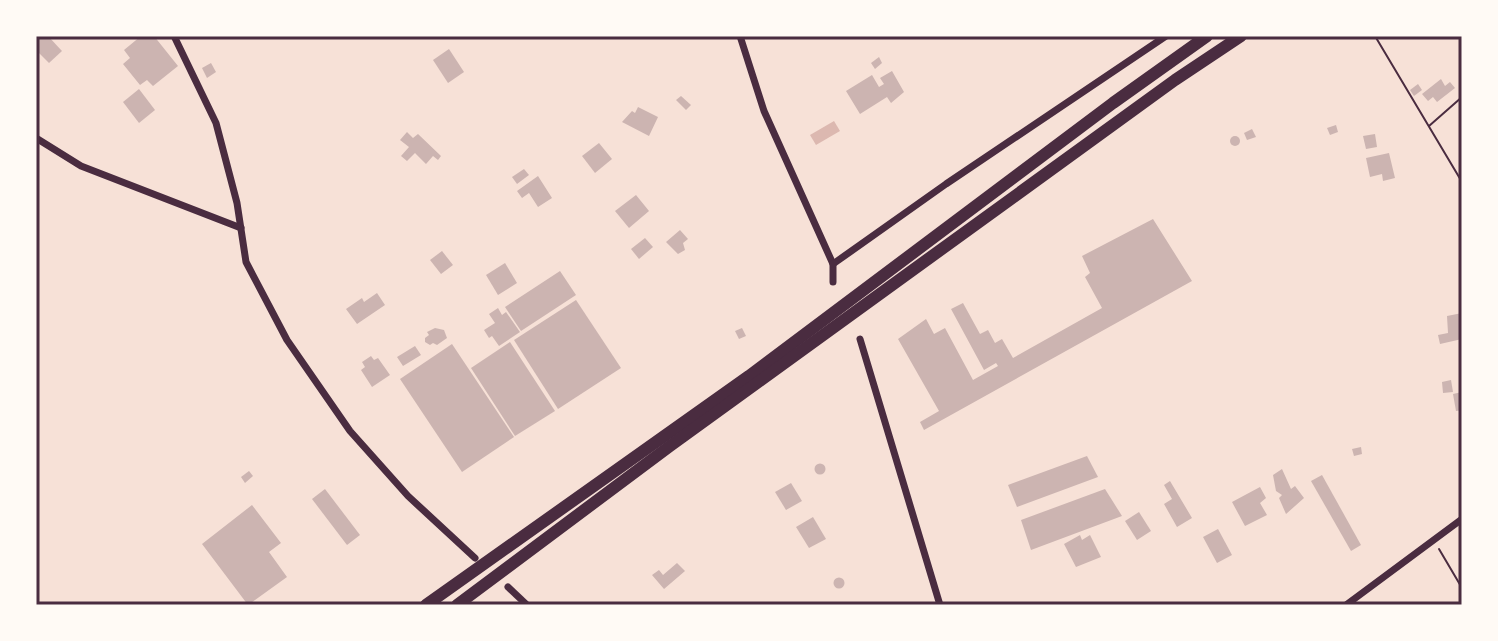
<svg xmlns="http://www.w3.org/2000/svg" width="1498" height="641" font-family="Cabin,sans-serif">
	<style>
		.water { fill: #dcb8b0 }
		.building { fill: #ccb4b1 }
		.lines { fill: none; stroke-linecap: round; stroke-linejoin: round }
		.path { stroke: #4a2c40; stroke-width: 2 }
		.minor { stroke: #4a2c40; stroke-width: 7 }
		.trunk { stroke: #4a2c40; stroke-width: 12 }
		.neatline { fill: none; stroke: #4a2c40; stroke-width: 3 }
	</style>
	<rect width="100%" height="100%" fill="#f7e1d7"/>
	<!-- water -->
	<polygon class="water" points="834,121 840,131 816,145 810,135"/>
	<!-- building -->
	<g class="building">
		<polygon points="36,36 48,36 62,51 49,63 36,50"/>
		<polygon points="141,36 154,36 178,66 153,86 147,80 140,85 123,64 130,58 124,50"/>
		<polygon points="449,49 464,72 448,83 433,60"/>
		<polygon points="879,57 882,63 875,69 871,63"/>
		<polygon points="211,63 216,72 207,78 202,68"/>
		<polygon points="892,71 904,92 891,103 887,97 860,114 846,91 872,75 879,87 884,84 880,78"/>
		<polygon points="1441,79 1445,86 1450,82 1455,88 1437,102 1433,97 1428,101 1422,94"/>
		<polygon points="1418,84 1422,90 1414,96 1410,90"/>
		<polygon points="139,89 155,110 139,123 123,102"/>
		<polygon points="681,96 691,105 686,110 676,100"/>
		<polygon points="638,107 658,117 649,136 622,122 632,111 635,113"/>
		<polygon points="1336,125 1338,132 1330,135 1327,128"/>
		<polygon points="1252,129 1256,137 1247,140 1244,133"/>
		<polygon points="407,132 413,138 418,134 441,156 438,160 433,156 426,164 415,153 407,161 401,156 409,147 400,140"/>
		<polygon points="1375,134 1377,147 1366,149 1363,136"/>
		<circle cx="1235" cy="141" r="5"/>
		<polygon points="599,143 612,159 595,173 582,156"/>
		<polygon points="1389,153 1395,178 1383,181 1382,174 1370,177 1366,158"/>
		<polygon points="524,169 529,175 517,184 512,177"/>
		<polygon points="538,176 552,198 538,207 529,193 522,198 517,191"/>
		<polygon points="636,195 649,211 629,228 615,211"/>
		<polygon points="1153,219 1192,281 924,430 920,422 939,411 898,339 926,319 934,334 945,328 973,380 998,366 996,363 984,370 951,309 963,303 980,334 988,330 995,343 1002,339 1013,358 1102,308 1085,277 1090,273 1082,256"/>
		<polygon points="680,230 688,239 683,243 685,250 678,254 666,242"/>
		<polygon points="645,238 653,247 639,259 631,249"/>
		<polygon points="442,251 453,265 441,274 430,260"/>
		<polygon points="505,263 517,283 498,295 486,275"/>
		<polygon points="560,271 576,295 521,331 505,307"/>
		<polygon points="377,293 385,305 357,324 346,309 362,298 364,302"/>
		<polygon points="576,300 621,368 558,409 514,340"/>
		<polygon points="498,308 502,315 506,312 520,332 499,346 492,336 489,338 484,330 495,323 489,314"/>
		<polygon points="1462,313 1462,339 1440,344 1438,335 1448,333 1447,316"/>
		<polygon points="435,328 444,330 447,338 437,345 433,343 430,345 425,342 425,338 429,335 427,332"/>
		<polygon points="742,328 746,336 739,339 735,331"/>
		<polygon points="510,342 555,411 515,436 471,368"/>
		<polygon points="452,344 514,437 462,472 400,379"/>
		<polygon points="415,346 421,355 403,366 397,357"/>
		<polygon points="371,356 374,360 378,358 390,375 372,387 361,370 365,367 362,362"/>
		<polygon points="1451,380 1453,392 1443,393 1442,382"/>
		<polygon points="1462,392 1462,410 1456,411 1453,394"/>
		<polygon points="1361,447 1362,454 1354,456 1352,449"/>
		<polygon points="1087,456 1098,477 1017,507 1008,485"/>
		<circle cx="820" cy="469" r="5.5"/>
		<polygon points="1282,469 1291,489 1295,486 1304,498 1286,514 1279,498 1282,495 1276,491 1273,475"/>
		<polygon points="249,471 253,476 245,483 241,477"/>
		<polygon points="1322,475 1361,545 1351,551 1311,481"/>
		<polygon points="1170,481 1192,518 1177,527 1164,504 1172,499 1164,485"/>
		<polygon points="791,483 802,501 786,510 775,492"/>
		<polygon points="1260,487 1266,498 1260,503 1267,515 1245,526 1232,502"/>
		<polygon points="325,489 360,535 347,545 312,499"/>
		<polygon points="1105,489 1122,516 1031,550 1021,520"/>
		<polygon points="252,505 281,543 269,552 287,577 248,605 202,544"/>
		<polygon points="1139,512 1151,531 1137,540 1125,521"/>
		<polygon points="813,517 826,539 809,548 796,527"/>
		<polygon points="1218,529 1232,555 1217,563 1203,537"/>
		<polygon points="1080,535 1082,540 1090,535 1101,557 1076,567 1064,544"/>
		<polygon points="677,563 685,571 664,589 652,575 659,570 663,575"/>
		<circle cx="839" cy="583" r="5.5"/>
	</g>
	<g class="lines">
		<!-- path -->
		<g class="path">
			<polyline points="1375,36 1462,182"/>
			<polyline points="1429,126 1462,97"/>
			<polyline points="1439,549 1462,588"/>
		</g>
		<!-- minor -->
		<g class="minor">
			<polyline points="174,36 216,123 237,203 246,262 287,340 350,431 408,496 475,558"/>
			<polyline points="740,36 764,111 833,264 833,282"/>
			<polyline points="36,138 81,166 241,228"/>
			<polyline points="833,264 946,184 1166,36"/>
			<polyline points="860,339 940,605"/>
			<polyline points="508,587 527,605"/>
			<polyline points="1346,605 1462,519"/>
		</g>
		<!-- trunk -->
		<g class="trunk">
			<polyline points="426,605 749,376 1113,103 1207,36"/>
			<polyline points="457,605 670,446 1175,80 1241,36"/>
		</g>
	</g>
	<!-- border -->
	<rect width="1498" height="641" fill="none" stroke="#fffaf5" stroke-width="76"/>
	<rect x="38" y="38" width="1422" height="565" class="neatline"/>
</svg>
